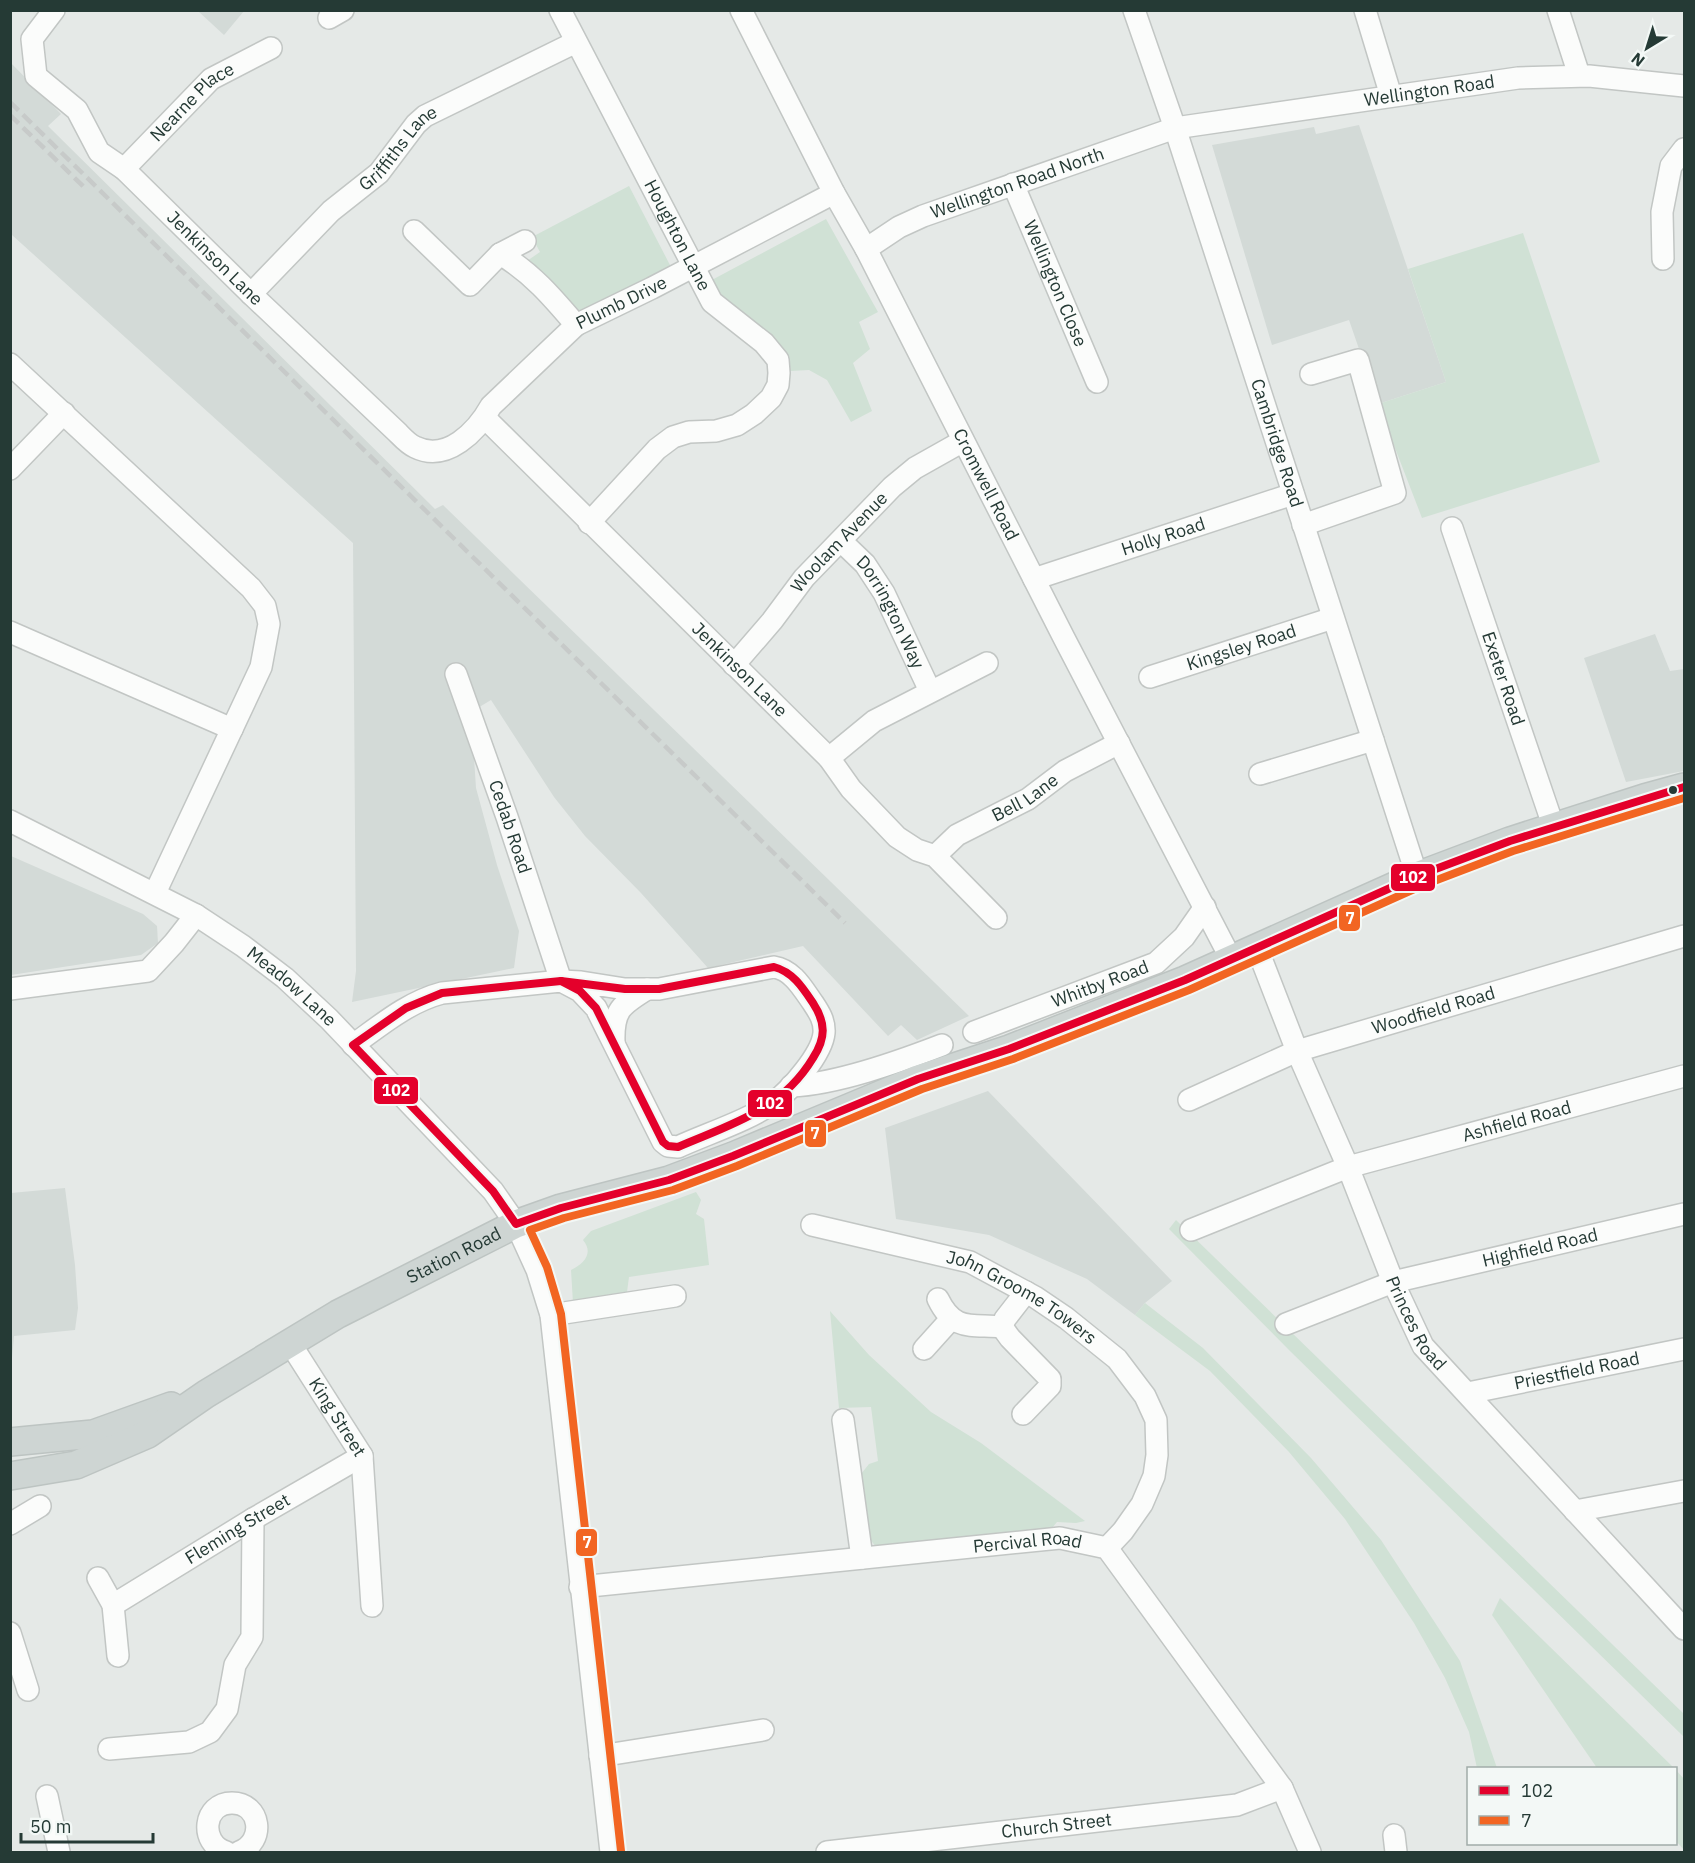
<svg xmlns="http://www.w3.org/2000/svg" width="1695" height="1863" font-family="'IBM Plex Sans',sans-serif">
	<style>
		.built { fill: #d3dad7 }
		.green { fill: #d0e1d5 }
		.lines { fill: none; stroke-linecap: round; stroke-linejoin: round }
		.minor-casing { stroke: #c2c6c4; stroke-width: 24 }
		.major-casing { stroke: #bdc4c2; stroke-width: 30 }
		.minor { stroke: #fbfcfb; stroke-width: 21 }
		.major { stroke: #ced5d3; stroke-width: 27 }
		.rail { stroke: #c7cac9; stroke-width: 4.5; stroke-dasharray: 12 6; stroke-linecap: butt }
		.bus-1-casing { stroke: #f3f8f6; stroke-width: 12 }
		.bus-2-casing { stroke: #f3f8f6; stroke-width: 12 }
		.bus-1 { stroke: #e4002b; stroke-width: 8 }
		.bus-2 { stroke: #f26522; stroke-width: 8 }
		.bus-dot { fill: #253a35; stroke: #f3f8f6; stroke-width: 2 }
		.labels { text-anchor: middle; stroke-width: 5; stroke-linejoin: round; paint-order: stroke }
		.street-label { font-size: 18px; fill: #253a35; stroke: #f3f8f6 }
		.line-badge { stroke: #f3f8f6; stroke-width: 2 }
		.badge-label { font-size: 16px; text-anchor: middle; font-weight: bold; fill: #fff }
	</style>
	<rect width="100%" height="100%" fill="#e5e9e7"/>
	<!-- built -->
	<g class="built">
		<polygon points="198,11 244,11 224,35"/>
		<polygon points="11,63 61,114 48,126 435,509 443,505 969,1016 917,1040 901,1025 888,1036 803,946 708,968 641,893 585,836 554,797 491,700 471,712 476,788 497,865 519,931 514,968 352,1002 356,971 353,543 12,235"/>
		<polygon points="1359,125 1446,382 1378,404 1349,320 1272,345 1212,145 1314,127 1316,134"/>
		<polygon points="1655,634 1670,671 1684,669 1684,771 1626,782 1584,658"/>
		<polygon points="11,856 143,914 157,926 158,943 141,955 11,975"/>
		<polygon points="988,1091 1172,1281 1145,1303 1135,1315 1087,1279 989,1235 896,1219 885,1128"/>
		<polygon points="65,1188 75,1265 78,1308 75,1330 14,1336 11,1369 11,1193"/>
	</g>
	<!-- green -->
	<g class="green">
		<polygon points="629,186 671,267 580,312 527,261 540,252 532,237"/>
		<polygon points="826,219 878,312 859,322 870,349 853,363 872,411 851,422 827,380 809,370 790,371 778,347 720,297 710,281"/>
		<polygon points="1523,233 1600,462 1422,518 1378,404 1446,382 1408,269"/>
		<path d="M 696,1192 L 701,1200 L 696,1214 L 704,1219 L 709,1265 L 629,1277 L 627,1292 L 618,1299 L 573,1303 L 571,1270 C 584,1264 594,1253 583,1240 L 591,1231 Z"/>
		<polygon points="1176,1220 1684,1714 1684,1737 1290,1351 1169,1229"/>
		<polygon points="1145,1303 1203,1348 1311,1458 1381,1540 1460,1661 1497,1768 1477,1768 1469,1732 1445,1678 1414,1623 1345,1519 1289,1452 1210,1371 1135,1315"/>
		<polygon points="830,1311 869,1355 931,1412 981,1443 1085,1521 1076,1523 1057,1522 1052,1528 878,1549 867,1536 861,1474 869,1464 878,1461 871,1407 839,1408"/>
		<polygon points="1500,1598 1674,1768 1597,1768 1492,1615"/>
		<polygon points="1676,1770 1684,1779 1684,1850 1676,1841"/>
	</g>
	<g class="lines">
		<defs>
			<g id="minor">
				<path id="s1" d="M 54,10 L 32,39 L 36,76 L 77,110 L 99,152 L 124,169 L 251,294 L 397,432 C 402,437 408,444 415,447 C 447,463 477,431 491,406 L 576,325"/>
				<path id="s2" d="M 560,10 L 712,302 L 764,343 L 778,360 L 779,373 L 778,385 L 771,398 L 754,414 L 737,425 L 716,431 L 689,432 L 673,437 L 657,449 L 589,523"/>
				<path id="s3" d="M 741,10 L 834,193 L 866,249 L 1064,638 L 1231,959"/>
				<path id="s4" d="M 1134,10 L 1175,128 L 1417,876"/>
				<polyline points="1365,10 1391,96"/>
				<polyline points="1558,10 1579,75"/>
				<polyline points="329,18 343,10"/>
				<path id="s5" d="M 124,169 L 211,79 L 271,48"/>
				<path id="s6" d="M 1013,184 L 1097,382"/>
				<path id="s7" d="M 414,231 L 470,285 L 500,254 C 531,272 553,298 576,325 L 652,288 L 834,193"/>
				<path id="s8" d="M 866,249 L 899,227 L 923,216 L 1175,128 L 1518,78 L 1589,76 L 1684,86"/>
				<polyline points="500,254 525,241"/>
				<polyline points="1663,259 1662,212 1671,166 1684,149"/>
				<path id="s9" d="M 251,294 L 331,211 L 379,173 L 416,124 L 425,116 L 576,42"/>
				<polyline points="10,364 251,588 265,606 269,624 261,667 155,893"/>
				<path id="s10" d="M 485,418 L 829,758 L 851,789 L 897,837 L 917,850 L 935,856 L 996,918"/>
				<polyline points="10,469 64,413"/>
				<polyline points="1303,525 1395,493 1358,360 1311,374"/>
				<path id="s11" d="M 1452,528 L 1554,828"/>
				<path id="s12" d="M 841,541 L 865,564 L 884,593 L 930,691"/>
				<path id="s13" d="M 1034,579 L 1293,494"/>
				<polyline points="10,632 232,729"/>
				<path id="s14" d="M 734,665 L 772,621 L 804,578 L 892,487 L 915,468 L 963,441"/>
				<path id="s15" d="M 456,674 L 507,817 L 561,981"/>
				<path id="s16" d="M 1150,677 L 1333,618"/>
				<polyline points="829,758 874,721 987,663"/>
				<polyline points="1260,774 1373,740"/>
				<path id="s17" d="M 10,821 L 196,915 L 243,946 L 285,978 L 329,1019 L 493,1191 L 516,1224 L 537,1270 L 551,1315 L 611,1852"/>
				<path id="s18" d="M 935,856 L 957,835 L 1028,799 L 1065,771 L 1119,743"/>
				<path id="s19" d="M 1257,948 L 1297,1051 L 1348,1167 L 1393,1282 L 1423,1346 L 1684,1629"/>
				<polyline points="10,989 148,971 174,943 196,915"/>
				<path id="s20" d="M 974,1032 L 1156,963 L 1184,937 L 1205,907"/>
				<path d="M 614,1042 C 613,1010 621,1005 647,989"/>
				<path d="M 353,1045 C 381,1025 408,1002 442,993 L 561,981 L 581,982 L 625,989 L 659,989 L 774,967 C 793,970 803,989 813,1003 C 819,1012 825,1021 824,1033 C 822,1054 791,1090 774,1102 C 750,1120 706,1134 678,1147 L 668,1146 L 663,1142 L 596,1008 L 580,991 L 561,981"/>
				<path d="M 791,1086 C 837,1084 898,1062 942,1045"/>
				<path id="s21" d="M 1189,1100 L 1297,1051 L 1684,936"/>
				<path id="s22" d="M 812,1225 L 970,1262 L 1035,1297 L 1066,1318 L 1117,1359 L 1145,1396 L 1156,1420 L 1157,1455 L 1154,1476 L 1142,1504 L 1123,1531 L 1107,1548"/>
				<path id="s23" d="M 1191,1230 L 1348,1167 L 1684,1076"/>
				<path d="M 938,1299 C 954,1332 971,1324 1002,1327"/>
				<polyline points="551,1315 675,1296"/>
				<path id="s24" d="M 1286,1324 L 1393,1282 L 1684,1214"/>
				<path id="s25" d="M 290,1343 L 362,1456 L 372,1606"/>
				<polyline points="924,1349 951,1319"/>
				<path id="s26" d="M 1468,1393 L 1684,1349"/>
				<polyline points="1023,1414 1050,1386 1050,1379 1010,1338 1002,1327 1005,1319 1026,1292"/>
				<polyline points="843,1420 862,1558"/>
				<polyline points="1575,1511 1684,1491"/>
				<polyline points="10,1524 40,1506"/>
				<polyline points="98,1578 113,1605 118,1656"/>
				<path id="s27" d="M 580,1587 L 1060,1538 L 1107,1548 L 1282,1788 L 1310,1852"/>
				<path id="s28" d="M 113,1605 L 253,1519 L 362,1456"/>
				<polyline points="10,1633 28,1690"/>
				<polyline points="109,1749 189,1742 210,1732 227,1709 235,1665 252,1637 253,1519"/>
				<polyline points="600,1756 763,1730"/>
				<polyline points="47,1796 59,1852"/>
				<polyline points="1394,1835 1396,1852"/>
				<path d="M 226,1852 C 199,1843 203,1803 232,1803 C 261,1803 266,1842 239,1852"/>
				<path id="s29" d="M 827,1852 L 1237,1805 L 1282,1788"/>
			</g>
			<g id="major">
				<polyline points="10,1442 93,1434 171,1406"/>
				<path id="s30" d="M 10,1476 L 76,1465 L 148,1434 L 206,1394 L 338,1314 L 516,1224 L 561,1208 L 669,1180 L 733,1156 L 918,1079 L 1009,1049 L 1185,980 L 1417,876 L 1510,841 L 1644,798 L 1684,787"/>
			</g>
		</defs>
		<!-- minor casing -->
		<use href="#minor" class="minor-casing"/>
		<!-- major casing -->
		<use href="#major" class="major-casing"/>
		<!-- minor -->
		<use href="#minor" class="minor"/>
		<!-- major -->
		<use href="#major" class="major"/>
		<!-- rail -->
		<g class="rail">
			<polyline points="10,102 845,923"/>
			<polyline points="10,115 86,189"/>
		</g>
		<defs>
			<g id="bus-1">
				<path d="M 774,967 C 793,972 803,988 813,1003 C 826,1023 826,1038 813,1058 C 781,1111 731,1124 678,1147 L 668,1146 L 663,1142 L 596,1008 L 580,991 L 561,981 L 625,989 L 659,989 Z"/>
				<polyline points="561,981 442,993 406,1008 353,1045 493,1191 516,1224 561,1208 669,1180 733,1156 918,1079 1009,1049 1185,980 1417,876 1510,841 1684,787"/>
			</g>
			<polyline id="bus-2" points="621,1851 561,1314 547,1267 530,1230 564,1218 673,1190 737,1166 922,1089 1013,1059 1189,990 1421,886 1513,851 1684,798"/>
		</defs>
		<!-- bus-1 casing -->
		<use href="#bus-1" class="bus-1-casing"/>
		<!-- bus-2 casing -->
		<use href="#bus-2" class="bus-2-casing"/>
		<!-- bus-1 -->
		<use href="#bus-1" class="bus-1"/>
		<!-- bus-2 -->
		<use href="#bus-2" class="bus-2"/>
	</g>
	<!-- markers -->
	<circle class="bus-dot" cx="1673" cy="790" r="5"/>
	<g class="labels">
		<!-- street labels -->
		<g class="street-label">
			<text dy="6" stroke="none"><textPath href="#s8" startOffset="590">Wellington Road</textPath></text>
			<text dy="6" stroke="none"><textPath href="#s5" startOffset="96">Nearne Place</textPath></text>
			<text dy="6" stroke="none"><textPath href="#s9" startOffset="208">Griffiths Lane</textPath></text>
			<text dy="6" stroke="none"><textPath href="#s8" startOffset="166">Wellington Road North</textPath></text>
			<text dy="6" stroke="none"><textPath href="#s2" startOffset="254">Houghton Lane</textPath></text>
			<text dy="6" stroke="none"><textPath href="#s1" startOffset="332">Jenkinson Lane</textPath></text>
			<text dy="6" stroke="none"><textPath href="#s6" startOffset="108">Wellington Close</textPath></text>
			<text dy="6" stroke="none"><textPath href="#s7" startOffset="276">Plumb Drive</textPath></text>
			<text dy="6" stroke="none"><textPath href="#s4" startOffset="456">Cambridge Road</textPath></text>
			<text dy="6" stroke="none"><textPath href="#s3" startOffset="534">Cromwell Road</textPath></text>
			<text dy="6" stroke="none"><textPath href="#s13" startOffset="136">Holly Road</textPath></text>
			<text dy="6" stroke="none"><textPath href="#s14" startOffset="162">Woolam Avenue</textPath></text>
			<text dy="6" stroke="none"><textPath href="#s12" startOffset="88">Dorrington Way</textPath></text>
			<text dy="6" stroke="none"><textPath href="#s16" startOffset="96">Kingsley Road</textPath></text>
			<text dy="6" stroke="none"><textPath href="#s10" startOffset="358">Jenkinson Lane</textPath></text>
			<text dy="6" stroke="none"><textPath href="#s11" startOffset="159">Exeter Road</textPath></text>
			<text dy="6" stroke="none"><textPath href="#s18" startOffset="108">Bell Lane</textPath></text>
			<text dy="6" stroke="none"><textPath href="#s15" startOffset="162">Cedab Road</textPath></text>
			<text dy="6" stroke="none"><textPath href="#s20" startOffset="135">Whitby Road</textPath></text>
			<text dy="6" stroke="none"><textPath href="#s17" startOffset="328">Meadow Lane</textPath></text>
			<text dy="6" stroke="none"><textPath href="#s21" startOffset="261">Woodfield Road</textPath></text>
			<text dy="6" stroke="none"><textPath href="#s23" startOffset="344">Ashfield Road</textPath></text>
			<text dy="6" stroke="none"><textPath href="#s24" startOffset="266">Highfield Road</textPath></text>
			<text dy="6" stroke="none"><textPath href="#s30" startOffset="500">Station Road</textPath></text>
			<text dy="6" stroke="none"><textPath href="#s22" startOffset="224">John Groome Towers</textPath></text>
			<text dy="6" stroke="none"><textPath href="#s19" startOffset="408">Princes Road</textPath></text>
			<text dy="6" stroke="none"><textPath href="#s26" startOffset="111">Priestfield Road</textPath></text>
			<text dy="6" stroke="none"><textPath href="#s25" startOffset="88">King Street</textPath></text>
			<text dy="6" stroke="none"><textPath href="#s28" startOffset="146">Fleming Street</textPath></text>
			<text dy="6" stroke="none"><textPath href="#s27" startOffset="450">Percival Road</textPath></text>
			<text dy="6" stroke="none"><textPath href="#s29" startOffset="231">Church Street</textPath></text>
		</g>
	</g>
	<g class="line-badge">
		<rect x="1390" y="863" width="46" height="29" rx="6" fill="#e4002b"/>
		<rect x="1338" y="904" width="23" height="28" rx="6" fill="#f26522"/>
		<rect x="373" y="1076" width="46" height="29" rx="6" fill="#e4002b"/>
		<rect x="747" y="1089" width="46" height="29" rx="6" fill="#e4002b"/>
		<rect x="804" y="1119" width="23" height="29" rx="6" fill="#f26522"/>
		<rect x="575" y="1528" width="23" height="29" rx="6" fill="#f26522"/>
	</g>
	<g class="badge-label">
		<text x="1413" y="883">102</text>
		<text x="1350" y="924">7</text>
		<text x="396" y="1096">102</text>
		<text x="770" y="1109">102</text>
		<text x="815" y="1139">7</text>
		<text x="587" y="1548">7</text>
	</g>
	<!-- border -->
	<rect width="1695" height="1863" fill="none" stroke="#253a35" stroke-width="24"/>
	<!-- legend -->
	<rect x="1467" y="1767" width="210" height="78" fill="#f3f8f6" stroke="#a1aca9" stroke-width="1.5"/>
	<rect x="1479" y="1786" width="30" height="9" fill="#e4002b" stroke="#a1aca9" stroke-width="1.5"/>
	<text x="1521" y="1797" font-size="18" fill="#253a35">102</text>
	<rect x="1479" y="1816" width="30" height="9" fill="#f26522" stroke="#a1aca9" stroke-width="1.5"/>
	<text x="1521" y="1827" font-size="18" fill="#253a35">7</text>
	<!-- north arrow -->
	<g transform="translate(1647 48) rotate(218)" stroke="#f3f8f6" stroke-width="4.5" paint-order="stroke">
	<path d="M0-4.5L10 22L0 15L-10 22Z" fill="#253a35"/>
	<text y="-9" font-size="16" font-weight="bold" text-anchor="middle" fill="#253a35">N</text>
	</g>
	<!-- scale -->
	<path d="M21 1833v9h132v-9" fill="none" stroke="#253a35" stroke-width="3"/>
	<text x="30" y="1833" font-size="18" fill="#253a35" stroke="#f3f8f6" stroke-width="4.5" paint-order="stroke">50 m</text>
</svg>
